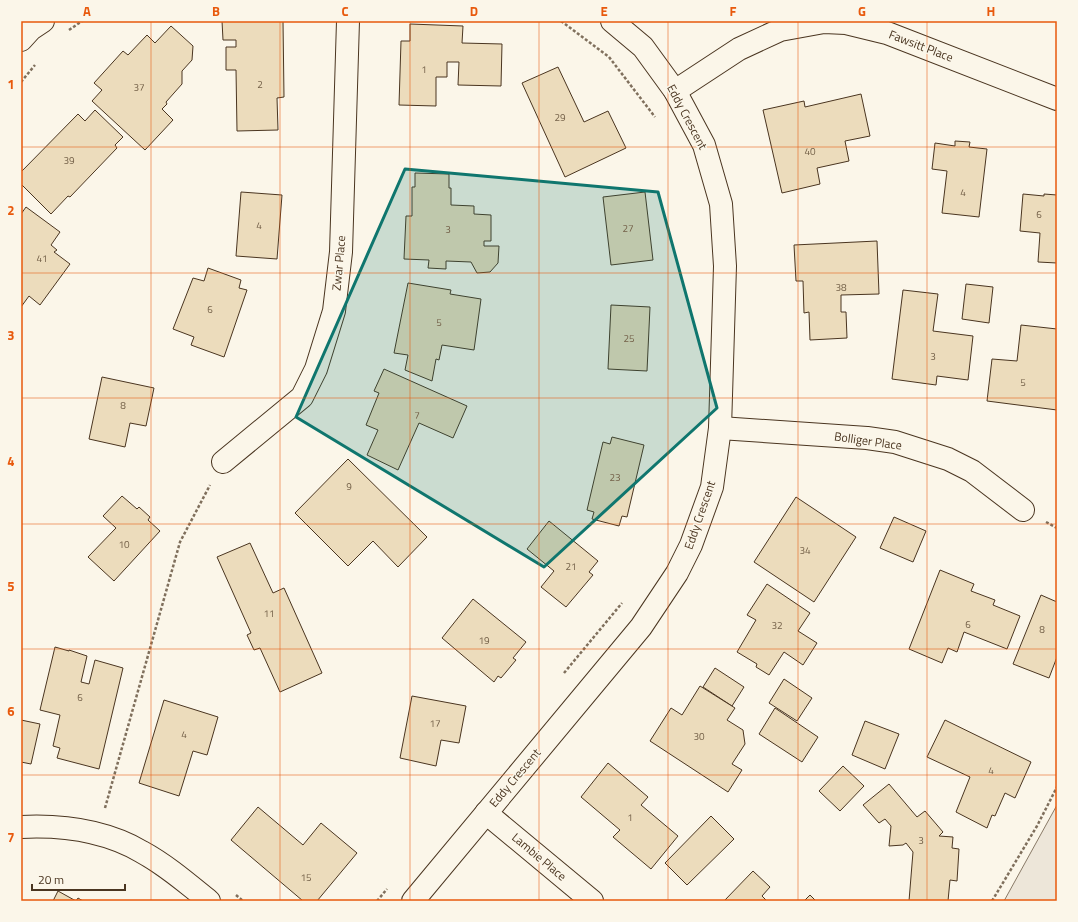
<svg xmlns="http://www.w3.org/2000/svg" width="1078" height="922" font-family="'Titillium Web',sans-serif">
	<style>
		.green { fill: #ede6d9; stroke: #887966 }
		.building { fill: #ecdcbc; stroke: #4a3520 }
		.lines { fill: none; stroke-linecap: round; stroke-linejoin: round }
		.minor-casing { stroke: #4a3520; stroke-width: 24 }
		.path { stroke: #7f6f5c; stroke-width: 2.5; stroke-dasharray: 3 2; stroke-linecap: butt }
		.minor { stroke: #fbf6e9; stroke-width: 22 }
		.marked { fill: #0f766e; fill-opacity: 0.2; stroke: #0f766e; stroke-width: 3; stroke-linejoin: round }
		.grid { fill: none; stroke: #e8590c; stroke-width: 1; stroke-opacity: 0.55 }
		.labels { text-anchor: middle; stroke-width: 3; stroke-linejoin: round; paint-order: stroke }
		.number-label { font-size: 10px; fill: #725f47 }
		.street-label { font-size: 12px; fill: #4a3520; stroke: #fbf6e9 }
		.neatline { fill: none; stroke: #e8590c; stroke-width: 1.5 }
		.grid-label { font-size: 13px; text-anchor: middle; font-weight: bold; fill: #e8590c }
	</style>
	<rect width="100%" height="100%" fill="#fbf6e9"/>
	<!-- green -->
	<polygon class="green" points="1057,805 1057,901 1004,901"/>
	<!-- building -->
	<g class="building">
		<polygon points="222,21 283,21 284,97 277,98 278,130 237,131 236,70 226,70 226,47 236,47 236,40 223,40"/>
		<polygon points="410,24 463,26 462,43 502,44 501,86 458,85 459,62 447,62 447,77 436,77 436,106 399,105 401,41 410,41"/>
		<polygon points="171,26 193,46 192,60 182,71 182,84 166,102 167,104 162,109 173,120 145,150 92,101 102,90 94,83 123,51 128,55 147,35 155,43"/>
		<polygon points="558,67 584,122 608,111 626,148 565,177 522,83"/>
		<polygon points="861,94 870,136 845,141 849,161 817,168 820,184 782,193 763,110 804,101 805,107"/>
		<polygon points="95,110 123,137 115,145 117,148 70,197 68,196 51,214 21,184 21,172 78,114 85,121"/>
		<polygon points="955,141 970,142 969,147 987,149 979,217 942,213 947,171 932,169 935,143 955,146"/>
		<polygon points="415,173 449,174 449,188 451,188 451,205 474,206 474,214 491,215 491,241 484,241 484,246 499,246 498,263 490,272 477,273 471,262 446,261 446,269 428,268 429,260 404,259 406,216 412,216 412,187 415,187"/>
		<polygon points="241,192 282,195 277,259 236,256"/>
		<polygon points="645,192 653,260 611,265 603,197"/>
		<polygon points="1023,194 1044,196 1044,194 1057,195 1057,263 1038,262 1040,233 1020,231"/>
		<polygon points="26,207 60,232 51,245 57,250 54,252 70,264 40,305 29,296 21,307 21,214"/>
		<polygon points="877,241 879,294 841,295 841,312 846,312 847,338 810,340 809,312 804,313 803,281 796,281 794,245"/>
		<polygon points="208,268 241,280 239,288 247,290 224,357 191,345 194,337 173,329 193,278 204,281"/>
		<polygon points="408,283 451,290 450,294 481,299 474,350 442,345 439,360 436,359 432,381 405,370 408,355 394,353"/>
		<polygon points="966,284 993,287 989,323 962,319"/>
		<polygon points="903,290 938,294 933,331 973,336 968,380 937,376 936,385 892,379"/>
		<polygon points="611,305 650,307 647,371 608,369"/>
		<polygon points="1021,325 1057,329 1057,410 987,401 992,359 1017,361"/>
		<polygon points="384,369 467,406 453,438 419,423 398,470 367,455 378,430 366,425 379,393 374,391"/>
		<polygon points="102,377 154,388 146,426 130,423 125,447 89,439"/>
		<polygon points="612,437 644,445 627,517 622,516 619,526 592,519 594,512 587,510 603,442 610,444"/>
		<polygon points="348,459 427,537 398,567 373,541 348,566 295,513"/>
		<polygon points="122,496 137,509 139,507 150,517 148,520 160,531 114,581 88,557 116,528 103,516"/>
		<polygon points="796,497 856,537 814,602 754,562"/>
		<polygon points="894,517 926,531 913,562 880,548"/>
		<polygon points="549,521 598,561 589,572 593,575 566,607 541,587 554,571 527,549"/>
		<polygon points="250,543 273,593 284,588 322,673 280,692 260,648 254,650 247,635 251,633 217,557"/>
		<polygon points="940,570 974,584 971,591 995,600 993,605 1020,616 1007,649 964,632 957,652 948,648 942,663 909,649"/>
		<polygon points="767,584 810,613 798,631 817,643 803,665 784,652 769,675 756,667 757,664 737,652 756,620 747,615"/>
		<polygon points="1041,595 1057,602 1057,657 1049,678 1013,664"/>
		<polygon points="473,599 526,642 513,658 516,660 501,678 498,676 494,682 442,638"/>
		<polygon points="55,647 69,651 69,650 87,656 81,682 89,684 95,660 123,668 99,769 57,758 60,748 53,746 60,715 40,710"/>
		<polygon points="715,668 744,687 732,706 703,687"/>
		<polygon points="784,679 812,698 797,721 769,703"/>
		<polygon points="700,686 735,708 727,720 743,730 745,744 732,764 742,770 728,792 650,741 671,708 682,715"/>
		<polygon points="412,696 466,706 459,743 441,740 436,766 400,758"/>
		<polygon points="164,700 218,717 207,755 193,751 179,796 139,783"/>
		<polygon points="775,708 818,737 802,762 759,734"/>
		<polygon points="21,720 40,724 31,764 21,762"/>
		<polygon points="945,720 1031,762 1015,798 1005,793 995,816 992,815 987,828 956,812 970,777 927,757"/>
		<polygon points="865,721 899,734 885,769 852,755"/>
		<polygon points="608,763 648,797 641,805 678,836 651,869 613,837 620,830 581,797"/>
		<polygon points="843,766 864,786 840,811 819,791"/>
		<polygon points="889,784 917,817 925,811 943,832 939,836 953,837 952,848 959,849 957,881 950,880 948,901 909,901 913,852 906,843 903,845 889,846 891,826 885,819 879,823 863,805"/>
		<polygon points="258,807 303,845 321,823 357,853 317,901 303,901 231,840"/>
		<polygon points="711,816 734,839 687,885 665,863"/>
		<polygon points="753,871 770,887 762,896 767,901 724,901"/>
		<polygon points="58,891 76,901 78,898 83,901 53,901"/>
		<polygon points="810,895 816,901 804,901"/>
	</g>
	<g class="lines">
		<defs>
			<g id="minor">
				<polyline points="21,40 31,29 43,21"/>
				<polyline points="675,91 739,49 780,30 824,22 846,23 887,33 1057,99"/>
				<polyline points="720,428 867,438 895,442 948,459 972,471 1023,510"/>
				<polyline points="223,462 302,397 316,369 334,311 341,252 348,21"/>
				<polyline points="486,813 592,901"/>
				<path d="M 21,827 C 62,825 106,831 142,852 C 166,865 188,884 209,901"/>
				<polyline points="413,901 641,627 677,573 691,545 712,487 720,428 725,266 721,204 704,145 675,91 643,47 612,21"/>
			</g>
		</defs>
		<!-- minor casing -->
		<use href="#minor" class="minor-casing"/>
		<!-- path -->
		<g class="path">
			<polyline points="561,21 609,57 655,117"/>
			<polyline points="69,30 82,21"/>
			<polyline points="21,82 35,65"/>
			<polyline points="1046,522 1057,528"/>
			<polyline points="564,673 622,603"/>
			<polyline points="105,808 180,542 210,485"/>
			<polyline points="236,895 243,901"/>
			<polyline points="377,901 387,889"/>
			<polyline points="992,901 1037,826 1057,787"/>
		</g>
		<!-- minor -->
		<use href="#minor" class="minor"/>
	</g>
	<!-- marked area -->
	<path class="marked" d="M 405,169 L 658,192 L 717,408 L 544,567 L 296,417 Z"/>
	<!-- grid -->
	<path class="grid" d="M 151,21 L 151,901M 280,21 L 280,901M 410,21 L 410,901M 539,21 L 539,901M 668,21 L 668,901M 798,21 L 798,901M 927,21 L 927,901M 21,147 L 1057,147M 21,273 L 1057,273M 21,398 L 1057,398M 21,524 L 1057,524M 21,649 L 1057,649M 21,775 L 1057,775"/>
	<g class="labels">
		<!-- number labels -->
		<g class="number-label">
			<text x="424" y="73">1</text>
			<text x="260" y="88">2</text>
			<text x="139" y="91">37</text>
			<text x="560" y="121">29</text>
			<text x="810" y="155">40</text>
			<text x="69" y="164">39</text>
			<text x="963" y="196">4</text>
			<text x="1039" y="218">6</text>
			<text x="259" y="229">4</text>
			<text x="628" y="232">27</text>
			<text x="448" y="233">3</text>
			<text x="42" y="262">41</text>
			<text x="841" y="291">38</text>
			<text x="210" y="313">6</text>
			<text x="439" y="326">5</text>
			<text x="629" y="342">25</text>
			<text x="933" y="360">3</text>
			<text x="1023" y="386">5</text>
			<text x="123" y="409">8</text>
			<text x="417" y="419">7</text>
			<text x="615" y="481">23</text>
			<text x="349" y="490">9</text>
			<text x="124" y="548">10</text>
			<text x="805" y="554">34</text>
			<text x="571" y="570">21</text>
			<text x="269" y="617">11</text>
			<text x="968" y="628">6</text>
			<text x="777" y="629">32</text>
			<text x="1042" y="633">8</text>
			<text x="484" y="644">19</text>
			<text x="80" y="701">6</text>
			<text x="435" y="727">17</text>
			<text x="184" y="738">4</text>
			<text x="699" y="740">30</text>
			<text x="991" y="774">4</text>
			<text x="630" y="821">1</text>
			<text x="921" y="844">3</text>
			<text x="306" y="881">15</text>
		</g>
		<!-- street labels -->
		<g class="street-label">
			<text transform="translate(921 46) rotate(21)" y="4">Fawsitt Place</text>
			<text transform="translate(687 117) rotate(62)" y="4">Eddy Crescent</text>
			<text transform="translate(339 263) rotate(-85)" y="4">Zwar Place</text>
			<text transform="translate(868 441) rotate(8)" y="4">Bolliger Place</text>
			<text transform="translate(700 515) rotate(-71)" y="4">Eddy Crescent</text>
			<text transform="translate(515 778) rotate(-50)" y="4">Eddy Crescent</text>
			<text transform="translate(539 857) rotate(40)" y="4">Lambie Place</text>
		</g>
	</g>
	<!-- border -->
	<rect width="1078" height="922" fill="none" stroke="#fbf6e9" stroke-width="44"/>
	<!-- scale -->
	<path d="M32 884v6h93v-6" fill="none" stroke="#4a3520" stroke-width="2"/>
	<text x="38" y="884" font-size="12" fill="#4a3520" stroke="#fbf6e9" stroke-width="3" paint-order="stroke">20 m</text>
	<rect x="22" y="22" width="1034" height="878" class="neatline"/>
	<g class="grid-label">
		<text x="87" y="16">A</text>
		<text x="216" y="16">B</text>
		<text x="345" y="16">C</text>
		<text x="474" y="16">D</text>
		<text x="604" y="16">E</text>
		<text x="733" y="16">F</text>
		<text x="862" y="16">G</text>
		<text x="991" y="16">H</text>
		<text x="11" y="89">1</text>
		<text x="11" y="215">2</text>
		<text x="11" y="340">3</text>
		<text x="11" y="466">4</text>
		<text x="11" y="591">5</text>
		<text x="11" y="716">6</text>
		<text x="11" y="842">7</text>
	</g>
</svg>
